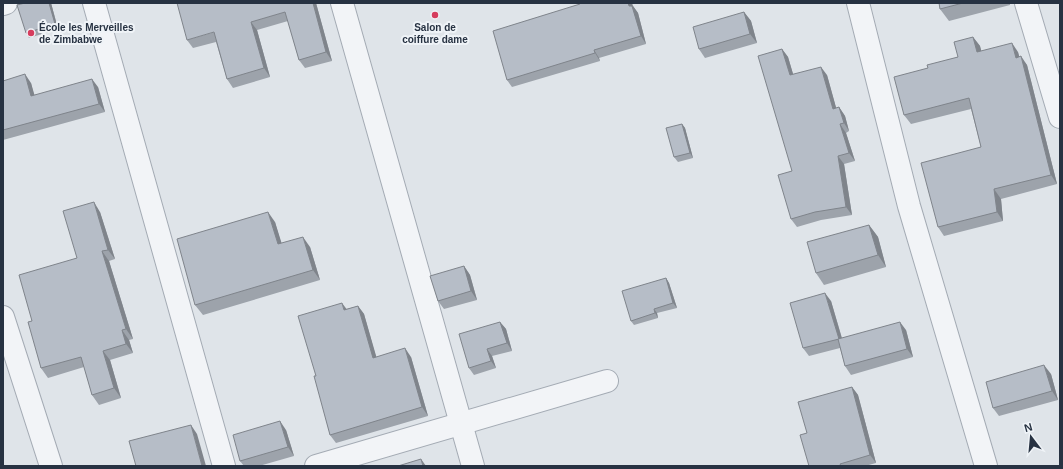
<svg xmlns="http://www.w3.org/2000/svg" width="1063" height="469" font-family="Helvetica,sans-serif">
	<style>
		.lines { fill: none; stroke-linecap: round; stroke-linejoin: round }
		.minor-casing { stroke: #a4abb4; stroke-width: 24 }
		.minor { stroke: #f2f4f7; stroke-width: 22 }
		.wall { fill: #9da3ab }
		.shaded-wall { fill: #7f848b }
		.building { fill: #b6bdc7; stroke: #7f848b }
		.poi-dot { fill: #d63d5e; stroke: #eff3f7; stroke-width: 1.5 }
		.labels { text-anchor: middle; stroke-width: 4; stroke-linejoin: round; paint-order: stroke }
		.poi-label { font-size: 10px; font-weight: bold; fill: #273242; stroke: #eff3f7; text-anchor: start }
	</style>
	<rect width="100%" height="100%" fill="#dfe4e9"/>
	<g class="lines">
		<defs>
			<g id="minor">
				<polyline points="94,3 224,466"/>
				<polyline points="342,3 473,466"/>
				<polyline points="858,3 909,206 986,466"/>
				<polyline points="1026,3 1060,117"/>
				<polyline points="3,4 6,3"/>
				<polyline points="3,317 51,466"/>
				<polyline points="316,466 607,381"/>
			</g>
		</defs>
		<!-- minor casing -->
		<use href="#minor" class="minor-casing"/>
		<!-- minor -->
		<use href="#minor" class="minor"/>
	</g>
	<!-- wall -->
	<g class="wall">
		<polygon points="51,3 58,29 29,38 26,33"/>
		<polygon points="316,3 332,61 305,68 299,60 288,21 257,30 270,77 233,88 227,79 216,42 193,48 187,40"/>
		<polygon points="939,3 1010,3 1010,5 949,21 940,9"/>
		<polygon points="633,6 638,13 646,44 599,58 600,61 512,87 507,80"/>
		<polygon points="744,12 751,21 757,43 705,58 699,49"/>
		<polygon points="973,37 980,46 981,51 1018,52 1019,57 1027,65 1057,184 1001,199 1003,221 944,236 938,227 981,147 971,109 911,124 904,115 928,68 958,57"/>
		<polygon points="782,49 788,57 793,74 827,75 836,108 839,107 845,116 849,131 846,133 855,161 844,164 852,215 821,220 797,227 791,219 792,171"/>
		<polygon points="3,81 31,83 34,95 98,87 105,112 3,140"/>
		<polygon points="682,124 685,128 693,158 678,162 674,157"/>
		<polygon points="100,212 115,259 109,261 133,339 129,340 133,353 110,360 121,398 99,405 92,395 84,367 48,378 41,368 32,321 77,258"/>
		<polygon points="275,222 281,243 310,247 320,280 203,315 195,305"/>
		<polygon points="869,225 878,237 886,267 824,285 816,273"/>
		<polygon points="464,266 470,275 477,300 444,309 438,301"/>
		<polygon points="666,278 669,283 677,308 657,313 658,318 634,325 631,321"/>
		<polygon points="831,301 842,338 906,330 913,357 851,375 845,366 840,348 809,356 803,348"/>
		<polygon points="358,306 364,314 376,357 411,357 428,416 336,443 330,435 316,376 347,309"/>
		<polygon points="500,322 506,329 512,351 492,356 496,368 474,375 469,368"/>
		<polygon points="1051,374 1058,400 999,416 993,408"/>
		<polygon points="852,387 858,395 876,463 865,466 809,466 807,433"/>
		<polygon points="286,430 294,456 259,466 244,466 240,461"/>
	</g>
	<!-- shaded-wall -->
	<g class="shaded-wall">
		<polygon points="49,3 51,3 58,29 55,24"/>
		<polygon points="313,3 316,3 332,61 326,52"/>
		<polygon points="628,3 632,3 633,6 638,13 646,44 641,36"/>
		<polygon points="744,12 751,21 757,43 750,34"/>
		<polygon points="251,22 257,30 270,77 264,68"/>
		<polygon points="973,37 980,46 984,61 977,52"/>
		<polygon points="1012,43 1018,52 1022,67 1016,58"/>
		<polygon points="782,49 788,57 796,84 790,75"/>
		<polygon points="594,50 599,58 600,61 595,53"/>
		<polygon points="1021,56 1027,65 1057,184 1051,175"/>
		<polygon points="821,67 827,75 839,118 833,109"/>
		<polygon points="25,74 31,83 37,104 31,96"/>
		<polygon points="92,79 98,87 105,112 99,104"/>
		<polygon points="839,107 845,116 849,131 844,123"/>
		<polygon points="682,124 685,128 693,158 690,153"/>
		<polygon points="840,124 846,133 855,161 849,153"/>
		<polygon points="838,156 844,164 852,215 846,207"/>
		<polygon points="994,189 1001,199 1003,221 997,212"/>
		<polygon points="94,202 100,212 115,259 108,250"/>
		<polygon points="268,212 275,222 285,254 278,244"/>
		<polygon points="869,225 878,237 886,267 878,255"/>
		<polygon points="303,237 310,247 320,280 313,270"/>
		<polygon points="102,251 109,261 133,339 126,329"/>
		<polygon points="464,266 470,275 477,300 471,291"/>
		<polygon points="666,278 669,283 677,308 673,303"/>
		<polygon points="825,293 831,301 844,346 839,339"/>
		<polygon points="342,303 348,311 344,310"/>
		<polygon points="358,306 364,314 379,366 373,358"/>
		<polygon points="654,309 657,313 658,318 655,313"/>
		<polygon points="500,322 506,329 512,351 507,343"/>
		<polygon points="900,322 906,330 913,357 907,349"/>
		<polygon points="122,330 129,340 133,353 126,344"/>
		<polygon points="405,348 411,357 428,416 422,407"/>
		<polygon points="487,349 492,356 496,368 491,361"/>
		<polygon points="103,351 110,360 121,398 114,388"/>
		<polygon points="1044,365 1051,374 1058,400 1052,391"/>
		<polygon points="852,387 858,395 876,463 870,455"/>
		<polygon points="280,421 286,430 294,456 288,447"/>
		<polygon points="191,425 197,434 206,466 202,466"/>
		<polygon points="421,459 426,466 423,466"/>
	</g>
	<!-- building -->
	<g class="building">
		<polygon points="25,3 49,3 55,24 26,33 17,5"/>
		<polygon points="177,3 313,3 326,52 299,60 285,12 251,22 264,68 227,79 214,32 187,40"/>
		<polygon points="580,3 628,3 629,6 632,6 641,36 594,50 595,53 507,80 493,31 580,4"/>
		<polygon points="939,3 963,3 940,9"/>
		<polygon points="744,12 750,34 699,49 693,27"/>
		<polygon points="973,37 977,52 1012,43 1016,58 1021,56 1051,175 994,189 997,212 938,227 921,163 981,147 969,98 904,115 894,77 928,68 927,65 958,57 954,42"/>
		<polygon points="782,49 790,75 821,67 833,109 839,107 844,123 840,124 849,153 838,156 846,207 815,212 791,219 778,175 792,171 758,56"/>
		<polygon points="25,74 31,96 92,79 99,104 3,130 3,81"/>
		<polygon points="682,124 690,153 674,157 666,128"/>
		<polygon points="94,202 108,250 102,251 126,329 122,330 126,344 103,351 114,388 92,395 81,357 41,368 28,322 32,321 19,275 77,258 63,211"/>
		<polygon points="268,212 278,244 303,237 313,270 195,305 177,239"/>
		<polygon points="869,225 878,255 816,273 807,242"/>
		<polygon points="464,266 471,291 438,301 430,276"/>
		<polygon points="666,278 673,303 654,309 655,313 631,321 622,291"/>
		<polygon points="825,293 839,339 803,348 790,303"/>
		<polygon points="342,303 344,310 358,306 373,358 405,348 422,407 330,435 314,376 316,376 298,316"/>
		<polygon points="500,322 507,343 487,349 491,361 469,368 459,334"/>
		<polygon points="900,322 907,349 845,366 838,339"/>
		<polygon points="1044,365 1052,391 993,408 986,382"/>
		<polygon points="852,387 870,455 840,464 841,466 809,466 800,435 807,433 798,402"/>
		<polygon points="280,421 288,447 240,461 233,435"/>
		<polygon points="191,425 202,466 136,466 129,441"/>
		<polygon points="421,459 423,466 398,466"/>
	</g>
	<!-- markers -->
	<g class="poi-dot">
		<circle cx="435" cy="15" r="4"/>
		<circle cx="31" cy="33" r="4"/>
	</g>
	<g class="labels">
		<!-- poi labels -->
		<g class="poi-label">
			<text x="39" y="31">École les Merveilles<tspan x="39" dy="12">de Zimbabwe</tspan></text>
			<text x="435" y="31" text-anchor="middle">Salon de<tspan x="435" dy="12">coiffure dame</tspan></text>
		</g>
	</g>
	<!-- border -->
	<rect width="1063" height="469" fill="none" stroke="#273242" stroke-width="8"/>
	<!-- north arrow -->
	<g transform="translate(1031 437) rotate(344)" stroke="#eff3f7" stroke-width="3" paint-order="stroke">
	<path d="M0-3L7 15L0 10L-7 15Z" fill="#273242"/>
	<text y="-6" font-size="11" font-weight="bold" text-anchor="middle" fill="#273242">N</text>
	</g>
</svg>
